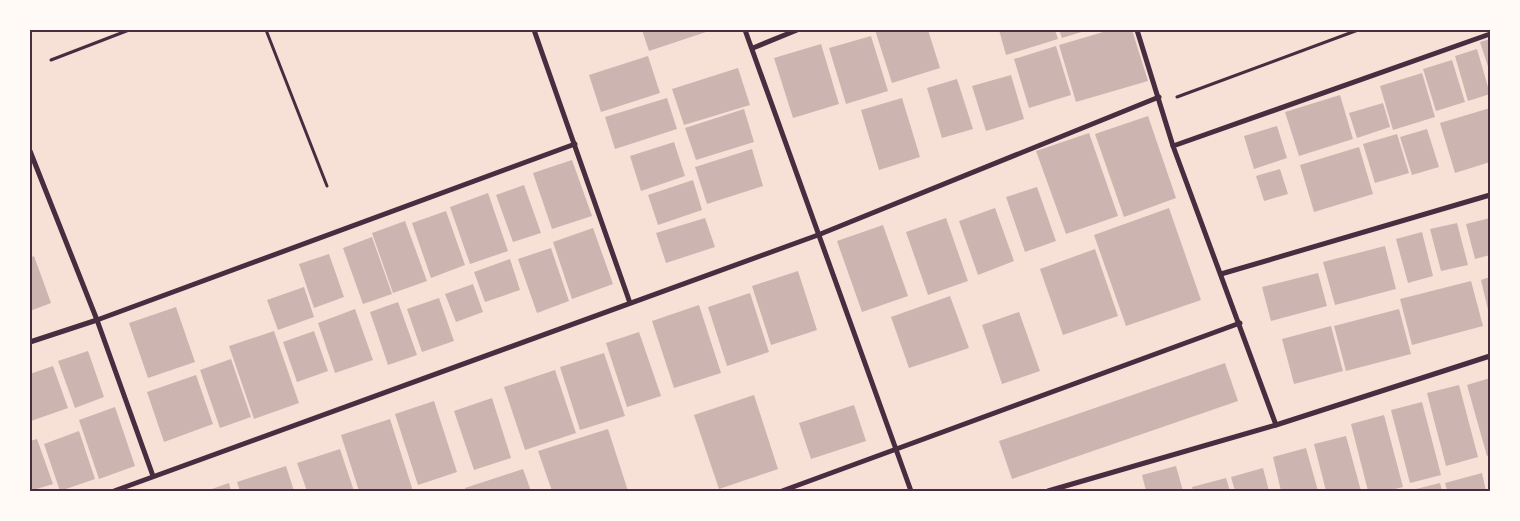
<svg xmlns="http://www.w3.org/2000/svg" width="1520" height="521" font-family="'Playfair Display',serif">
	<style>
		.building { fill: #ccb4b1 }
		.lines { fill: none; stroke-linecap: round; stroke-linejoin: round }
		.path { stroke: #4a2c40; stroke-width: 3 }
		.minor { stroke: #4a2c40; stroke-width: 5 }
		.neatline { fill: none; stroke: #4a2c40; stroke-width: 2 }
	</style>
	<rect width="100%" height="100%" fill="#f7e1d7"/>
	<!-- building -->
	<g class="building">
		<polygon points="642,30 712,30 649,51"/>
		<polygon points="875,30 928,30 940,68 892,83"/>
		<polygon points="999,30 1055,30 1058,39 1006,55"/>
		<polygon points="1059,30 1088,30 1062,38"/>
		<polygon points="1110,30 1132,30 1148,81 1076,102 1059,45"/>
		<polygon points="871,36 888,91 846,104 829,48"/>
		<polygon points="1490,39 1490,73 1480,42"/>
		<polygon points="821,44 839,104 793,118 774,58"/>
		<polygon points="1056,46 1071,95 1029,108 1014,59"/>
		<polygon points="1477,49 1490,94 1468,101 1455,56"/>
		<polygon points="648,56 660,93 601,112 589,75"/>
		<polygon points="1452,60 1465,102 1436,111 1423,69"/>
		<polygon points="738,68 750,105 684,125 672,89"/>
		<polygon points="1422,73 1435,117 1393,130 1380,86"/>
		<polygon points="1011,75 1024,119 986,131 972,86"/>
		<polygon points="957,79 973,129 942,138 927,88"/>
		<polygon points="1340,95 1353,139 1299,156 1285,112"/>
		<polygon points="667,98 677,129 615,149 605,117"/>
		<polygon points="902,98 920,157 879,170 861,110"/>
		<polygon points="1383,103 1390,127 1357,138 1349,113"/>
		<polygon points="1490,108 1490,162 1455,173 1440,123"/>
		<polygon points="744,109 754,142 696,160 685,128"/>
		<polygon points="1148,116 1176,198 1124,217 1095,134"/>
		<polygon points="1277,126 1287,158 1254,169 1244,136"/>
		<polygon points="1427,129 1439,167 1412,175 1400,137"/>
		<polygon points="1089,133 1118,216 1066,234 1036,151"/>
		<polygon points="1397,134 1409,173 1375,183 1363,144"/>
		<polygon points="674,142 685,176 641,191 630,156"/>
		<polygon points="1359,147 1373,194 1314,212 1300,165"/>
		<polygon points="752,149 763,186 707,204 695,167"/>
		<polygon points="572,160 592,216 552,229 533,173"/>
		<polygon points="1280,169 1288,194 1264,201 1256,176"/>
		<polygon points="693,180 702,210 658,225 648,195"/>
		<polygon points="524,185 541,233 513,242 496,195"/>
		<polygon points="1037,187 1056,241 1025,252 1006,197"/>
		<polygon points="488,193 508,251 470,264 450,207"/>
		<polygon points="995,208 1014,261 978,275 959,221"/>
		<polygon points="1169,208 1201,300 1126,326 1094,235"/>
		<polygon points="446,211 465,265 431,278 412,223"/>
		<polygon points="705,218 715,247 666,263 656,233"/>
		<polygon points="946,218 968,281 928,295 906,232"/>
		<polygon points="1490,218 1490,255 1475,259 1466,224"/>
		<polygon points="405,221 427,281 393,293 372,233"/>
		<polygon points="1457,223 1468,265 1441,271 1430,229"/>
		<polygon points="883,225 908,296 862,312 837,241"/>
		<polygon points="593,228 613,284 572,299 553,242"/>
		<polygon points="1422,232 1433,276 1408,283 1396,239"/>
		<polygon points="372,237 392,294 363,304 343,248"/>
		<polygon points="1385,246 1396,289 1335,305 1323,262"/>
		<polygon points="551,248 569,301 537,313 518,259"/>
		<polygon points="1095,249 1118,316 1063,335 1040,269"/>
		<polygon points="329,254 344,297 314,308 299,264"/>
		<polygon points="34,256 51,303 30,311 30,258"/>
		<polygon points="510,259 520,290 485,302 474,272"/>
		<polygon points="798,271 817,330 771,345 752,286"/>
		<polygon points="1318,273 1327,306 1271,321 1262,287"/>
		<polygon points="1490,277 1490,314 1489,314 1481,280"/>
		<polygon points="1471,281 1483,326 1412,345 1400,299"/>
		<polygon points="473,284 483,312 456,322 445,294"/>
		<polygon points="304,287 314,317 278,330 267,300"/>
		<polygon points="750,293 769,352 727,366 708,307"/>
		<polygon points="950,296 969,348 909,368 891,317"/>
		<polygon points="439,298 454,341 422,352 407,309"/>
		<polygon points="398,302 417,355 388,365 370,312"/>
		<polygon points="699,305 721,373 674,388 652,321"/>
		<polygon points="176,307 195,362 148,378 129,323"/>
		<polygon points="355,309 373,360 335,373 318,323"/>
		<polygon points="1399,309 1411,354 1346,371 1334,326"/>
		<polygon points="1019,312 1040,371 1002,384 982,325"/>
		<polygon points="1331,326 1343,371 1294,384 1282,339"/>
		<polygon points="274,331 299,403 254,419 229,346"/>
		<polygon points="314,331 328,371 297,382 283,342"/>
		<polygon points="639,332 661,396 627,407 606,343"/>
		<polygon points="88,351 104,397 75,408 58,361"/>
		<polygon points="604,353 625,416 580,430 560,367"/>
		<polygon points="231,359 251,417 220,428 200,370"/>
		<polygon points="1225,363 1238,401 1012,479 999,441"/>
		<polygon points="53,366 68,408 31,421 30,374"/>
		<polygon points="555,370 576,433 525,450 504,387"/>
		<polygon points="196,375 213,424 164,442 147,392"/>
		<polygon points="1490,378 1490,455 1487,456 1467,385"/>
		<polygon points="1459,385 1478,457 1446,466 1427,393"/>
		<polygon points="754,395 778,469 719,489 694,415"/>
		<polygon points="492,398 511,458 474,470 454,411"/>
		<polygon points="434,401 457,472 418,485 395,414"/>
		<polygon points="1422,402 1441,475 1410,483 1391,410"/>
		<polygon points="854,405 866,441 811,459 799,423"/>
		<polygon points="115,407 135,466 99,479 79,420"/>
		<polygon points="1384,415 1403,487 1387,491 1368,491 1351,424"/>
		<polygon points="390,419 413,491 359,491 341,435"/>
		<polygon points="608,429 628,491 552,491 538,451"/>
		<polygon points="79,431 95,479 60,491 44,444"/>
		<polygon points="1346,436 1361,491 1326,491 1314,444"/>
		<polygon points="37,439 53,484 30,491 30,441"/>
		<polygon points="1306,448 1318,491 1281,491 1273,457"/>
		<polygon points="340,449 354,491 307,491 297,463"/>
		<polygon points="286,466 294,491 240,491 237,482"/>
		<polygon points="1176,466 1183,491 1146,491 1142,475"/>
		<polygon points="1263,468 1269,491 1235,491 1231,477"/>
		<polygon points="523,469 531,491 466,491 465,488"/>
		<polygon points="1482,473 1486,491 1447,491 1445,483"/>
		<polygon points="1226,478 1230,491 1193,491 1192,487"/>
		<polygon points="229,483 231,491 206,491"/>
		<polygon points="1440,483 1442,491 1412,491 1412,490"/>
	</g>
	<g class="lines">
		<!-- path -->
		<g class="path">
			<polyline points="266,30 327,186"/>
			<polyline points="51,60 129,30"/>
			<polyline points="1177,97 1358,30"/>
		</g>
		<!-- minor -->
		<g class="minor">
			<polyline points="534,30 630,303"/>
			<polyline points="745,30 911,491"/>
			<polyline points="1137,30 1173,146 1276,425"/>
			<polyline points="753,48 797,30"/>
			<polyline points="1173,146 1490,34"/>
			<polyline points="30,151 97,320 153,476"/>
			<polyline points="1221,274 1490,195"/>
			<polyline points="30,342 97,320 575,144"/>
			<polyline points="114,491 818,235 1159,97"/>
			<polyline points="782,491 1240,323"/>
			<polyline points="1048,491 1276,425 1490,356"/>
		</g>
	</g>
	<!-- border -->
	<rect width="1520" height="521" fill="none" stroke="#fffaf5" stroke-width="62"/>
	<rect x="31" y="31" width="1458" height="459" class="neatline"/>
</svg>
